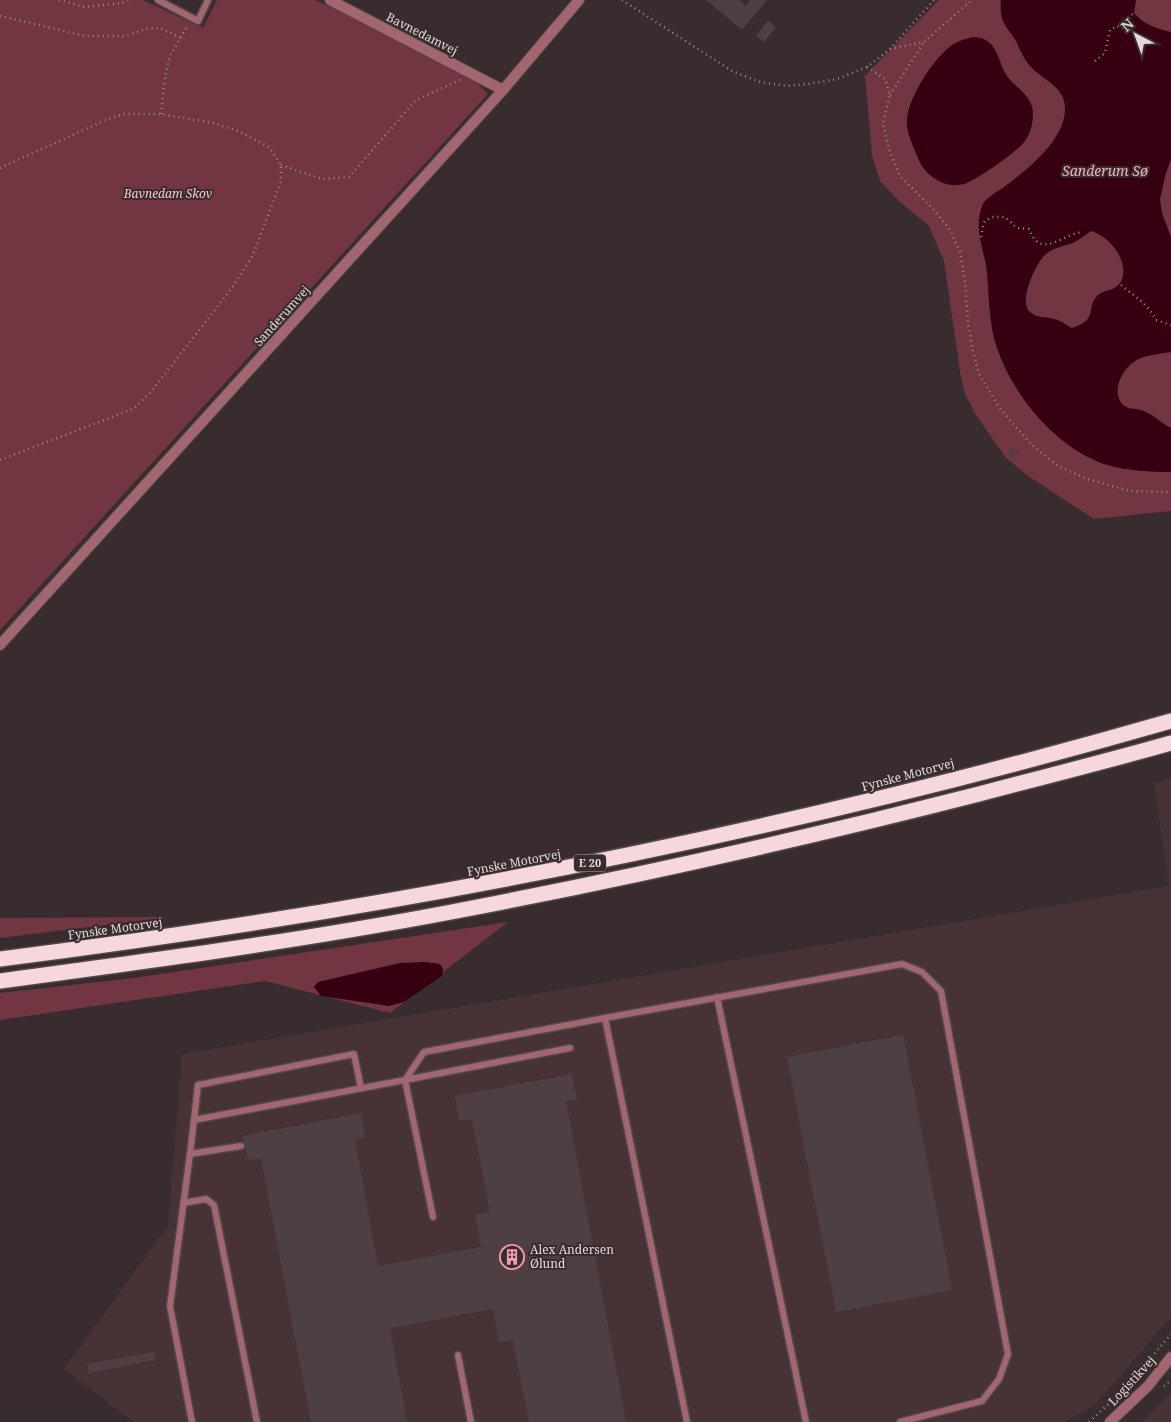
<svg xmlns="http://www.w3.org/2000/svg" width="1171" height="1422" font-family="'Noto Serif',serif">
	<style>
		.built { fill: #473336 }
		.green { fill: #713641 }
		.water { fill: #370010; fill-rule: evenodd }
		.building { fill: #4e4042 }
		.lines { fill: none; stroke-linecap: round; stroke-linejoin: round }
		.service-casing { stroke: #54484a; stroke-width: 9 }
		.minor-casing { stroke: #54484a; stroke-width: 12 }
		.tertiary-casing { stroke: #54484a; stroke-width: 12 }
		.motorway-casing { stroke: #54484a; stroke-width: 18 }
		.path { stroke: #958a8c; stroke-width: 2.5; stroke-dasharray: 1 4; stroke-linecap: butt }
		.service { stroke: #a16670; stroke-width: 6 }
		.minor { stroke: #a16670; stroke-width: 10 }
		.tertiary { stroke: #a16670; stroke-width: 10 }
		.motorway { stroke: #f6d7db; stroke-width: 15 }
		.labels { text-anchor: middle; stroke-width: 4; stroke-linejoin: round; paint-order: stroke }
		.shield { fill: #392c2e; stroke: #afa5a6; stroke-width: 1 }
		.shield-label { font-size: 11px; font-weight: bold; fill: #e2d9da }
		.street-label { font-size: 12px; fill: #e2d9da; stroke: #392c2e }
		.park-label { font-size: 12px; font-style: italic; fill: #f8c7ce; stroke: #392c2e }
		.poi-label { font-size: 12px; fill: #e2d9da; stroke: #392c2e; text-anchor: start }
		.water-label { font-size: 14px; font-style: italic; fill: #f5aeb9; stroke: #392c2e }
	</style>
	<rect width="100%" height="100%" fill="#392c2e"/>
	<!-- built -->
	<g class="built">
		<polygon points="1171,778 1171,1317 1097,1403 1065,1422 134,1422 64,1369 168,1226 182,1054 1169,886 1154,783"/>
		<polygon points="1171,1393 1171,1422 1142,1422"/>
	</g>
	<!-- green -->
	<g class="green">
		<polygon points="0,0 143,0 203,28 217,0 315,0 463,69 488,94 0,630"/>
		<polygon points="939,0 1171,0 1171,511 1094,519 1031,478 1006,458 976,415 965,394 961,378 944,261 929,226 900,202 880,181 872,155 865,76"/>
		<polygon points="169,917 0,938 0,918"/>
		<polygon points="508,922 390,1013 265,981 0,1020 0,993 134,978"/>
	</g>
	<!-- water -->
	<g class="water">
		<path d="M 1001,0 L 1136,0 L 1134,13 C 1143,24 1157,29 1171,32 L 1171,160 L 1166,173 L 1160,199 L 1162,213 L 1171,237 L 1171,352 C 1165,353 1145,356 1141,358 C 1125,364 1109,390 1123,405 C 1129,410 1135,408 1141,410 C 1152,413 1161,423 1171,428 L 1171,472 C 1150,472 1128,471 1107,465 C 1057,449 1013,396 997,348 C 989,325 989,297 987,273 C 985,250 973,231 982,206 C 985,198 997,192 1004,187 C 1027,170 1065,140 1065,109 C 1065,86 1044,81 1031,67 C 1024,60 1020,50 1016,41 C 1012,34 1005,27 1002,19 C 1001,13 1000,6 1001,0 ZM 1091,231 C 1110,236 1132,264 1120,283 C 1114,292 1103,289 1097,296 C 1085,310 1099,319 1072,328 C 1066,325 1060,320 1054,319 C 1045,316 1037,319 1029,311 C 1019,300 1036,262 1046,254 C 1054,247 1066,246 1075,242 C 1080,239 1086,235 1091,231 Z"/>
		<path d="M 973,37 C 993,37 997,53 1003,69 C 1010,86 1032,93 1033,112 C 1033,122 1031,133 1025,141 C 1018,151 979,178 967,183 C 959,186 949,186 941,182 C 927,176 920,165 915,151 C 911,141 906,130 907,119 C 909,96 934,58 952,45 C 958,41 965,39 973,37 Z"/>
		<polygon points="426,962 440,964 443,969 442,976 404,1002 389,1006 321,996 314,987 318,982 400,963"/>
	</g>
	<!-- building -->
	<g class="building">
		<polygon points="706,0 739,0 746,6 750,0 767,0 742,30"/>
		<polygon points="768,20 776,27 764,42 756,36"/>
		<polygon points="1012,448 1018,453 1013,458 1008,453"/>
		<polygon points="903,1035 952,1290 836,1312 787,1057"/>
		<polygon points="572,1074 577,1099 566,1101 626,1422 529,1422 513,1340 499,1342 493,1309 390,1328 407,1422 311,1422 261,1158 248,1160 243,1136 361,1113 365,1138 355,1140 378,1266 481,1247 475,1215 490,1212 472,1119 459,1121 455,1096"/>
		<polygon points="154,1352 156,1360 89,1373 87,1364"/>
	</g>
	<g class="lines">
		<defs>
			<g id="service">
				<polyline points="158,0 198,21 208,0"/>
				<polyline points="717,997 806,1422"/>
				<polyline points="605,1018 902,964 922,972 941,991 1008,1354 999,1379 982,1401 900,1422"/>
				<polyline points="194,1120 198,1085 354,1054 361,1088"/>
				<polyline points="241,1146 190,1154 194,1120 405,1080 424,1052 605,1018 687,1422"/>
				<polyline points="190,1154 170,1306 192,1422"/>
				<polyline points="183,1203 206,1199 214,1205 257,1422"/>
				<polyline points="433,1217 405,1080 570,1048"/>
				<polyline points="458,1355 471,1422"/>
			</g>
			<polyline id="minor" points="330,0 503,90"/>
			<g id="tertiary">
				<polyline points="0,645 503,90 579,0"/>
				<polyline points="1110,1422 1148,1386 1171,1357"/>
			</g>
			<g id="motorway">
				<path d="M 0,959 C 396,909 788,831 1171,721"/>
				<path d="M 0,981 C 149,961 298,941 446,913 C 625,879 803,839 979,794 C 1043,777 1108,761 1171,743"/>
			</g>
		</defs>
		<!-- service casing -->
		<use href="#service" class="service-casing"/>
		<!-- minor casing -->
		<use href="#minor" class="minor-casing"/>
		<!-- tertiary casing -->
		<use href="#tertiary" class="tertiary-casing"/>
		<!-- motorway casing -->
		<use href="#motorway" class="motorway-casing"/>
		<!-- path -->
		<g class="path">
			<polyline points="59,0 85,7 122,3 128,0"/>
			<polyline points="622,0 732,71 760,82 787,86 808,84 837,79 867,67 889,50 934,0"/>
			<polyline points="0,16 86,36 124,36 147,29 160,28 181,38"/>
			<polyline points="890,49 924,42 972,0"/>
			<polyline points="1095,61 1105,53 1110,30 1117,26 1125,29 1128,26 1130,15 1134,14"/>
			<polyline points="867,67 885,79 890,95 883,123 889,149 900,176 933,209 950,230 960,252 965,282 968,323 973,351 979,374 1001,410 1031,444 1058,466 1087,479 1130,491 1171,492"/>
			<polyline points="890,95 924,42"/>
			<polyline points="161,114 165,77 170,56 188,25"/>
			<polyline points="281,165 322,179 349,177 416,100 460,80"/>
			<polyline points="0,168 103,121 124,114 161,114 213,123 238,131 269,147 281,165 281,181 253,255 232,288 150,393 133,409 0,460"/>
			<path d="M 981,237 L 983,226 L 985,221 L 992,217 L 1005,217 L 1017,228 L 1029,229 C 1041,261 1063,233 1083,232"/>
			<path d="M 1121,285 C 1134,296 1148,304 1156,320 L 1171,325"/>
			<polyline points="1164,1386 1171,1380"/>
			<polyline points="1089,1422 1126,1388 1171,1334"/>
		</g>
		<!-- service -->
		<use href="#service" class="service"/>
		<!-- minor -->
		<use href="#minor" class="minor"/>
		<!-- tertiary -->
		<use href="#tertiary" class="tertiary"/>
		<!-- motorway -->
		<use href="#motorway" class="motorway"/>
	</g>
	<!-- icons -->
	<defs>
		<symbol id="building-ring" viewBox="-11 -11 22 22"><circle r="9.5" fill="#392c2e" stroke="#f39aa9" stroke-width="1.5"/><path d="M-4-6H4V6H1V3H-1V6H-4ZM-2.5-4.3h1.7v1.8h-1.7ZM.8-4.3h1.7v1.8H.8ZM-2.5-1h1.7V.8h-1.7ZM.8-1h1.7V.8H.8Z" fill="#f39aa9"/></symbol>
	</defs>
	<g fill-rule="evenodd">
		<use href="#building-ring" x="498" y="1243" width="28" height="28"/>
	</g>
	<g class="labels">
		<!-- shield labels -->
		<rect class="shield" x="574" y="854.5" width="32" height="17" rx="4"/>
		<g class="shield-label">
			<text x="590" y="867">E 20</text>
		</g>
		<!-- street labels -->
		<g class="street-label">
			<text transform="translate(422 34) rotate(27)" y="4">Bavnedamvej</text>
			<text transform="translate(282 316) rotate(-48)" y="4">Sanderumvej</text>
			<text transform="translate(908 775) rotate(-15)" y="4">Fynske Motorvej</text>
			<text transform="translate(514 863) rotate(-11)" y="4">Fynske Motorvej</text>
			<text transform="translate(115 929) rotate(-8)" y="4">Fynske Motorvej</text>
			<text transform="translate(1132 1381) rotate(-47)" y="4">Logistikvej</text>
		</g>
		<!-- park labels -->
		<g class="park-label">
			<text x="168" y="198">Bavnedam Skov</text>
		</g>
		<!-- poi labels -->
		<g class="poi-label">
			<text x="530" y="1254">Alex Andersen<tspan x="530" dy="14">Ølund</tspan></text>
		</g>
		<!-- water labels -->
		<g class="water-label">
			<text x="1105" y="176">Sanderum Sø</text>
		</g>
	</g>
	<!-- north arrow -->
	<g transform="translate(1136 35) rotate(319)" stroke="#392c2e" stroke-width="4" paint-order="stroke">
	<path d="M0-4L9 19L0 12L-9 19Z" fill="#e2d9da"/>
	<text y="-8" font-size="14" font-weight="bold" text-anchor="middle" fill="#e2d9da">N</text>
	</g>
</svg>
